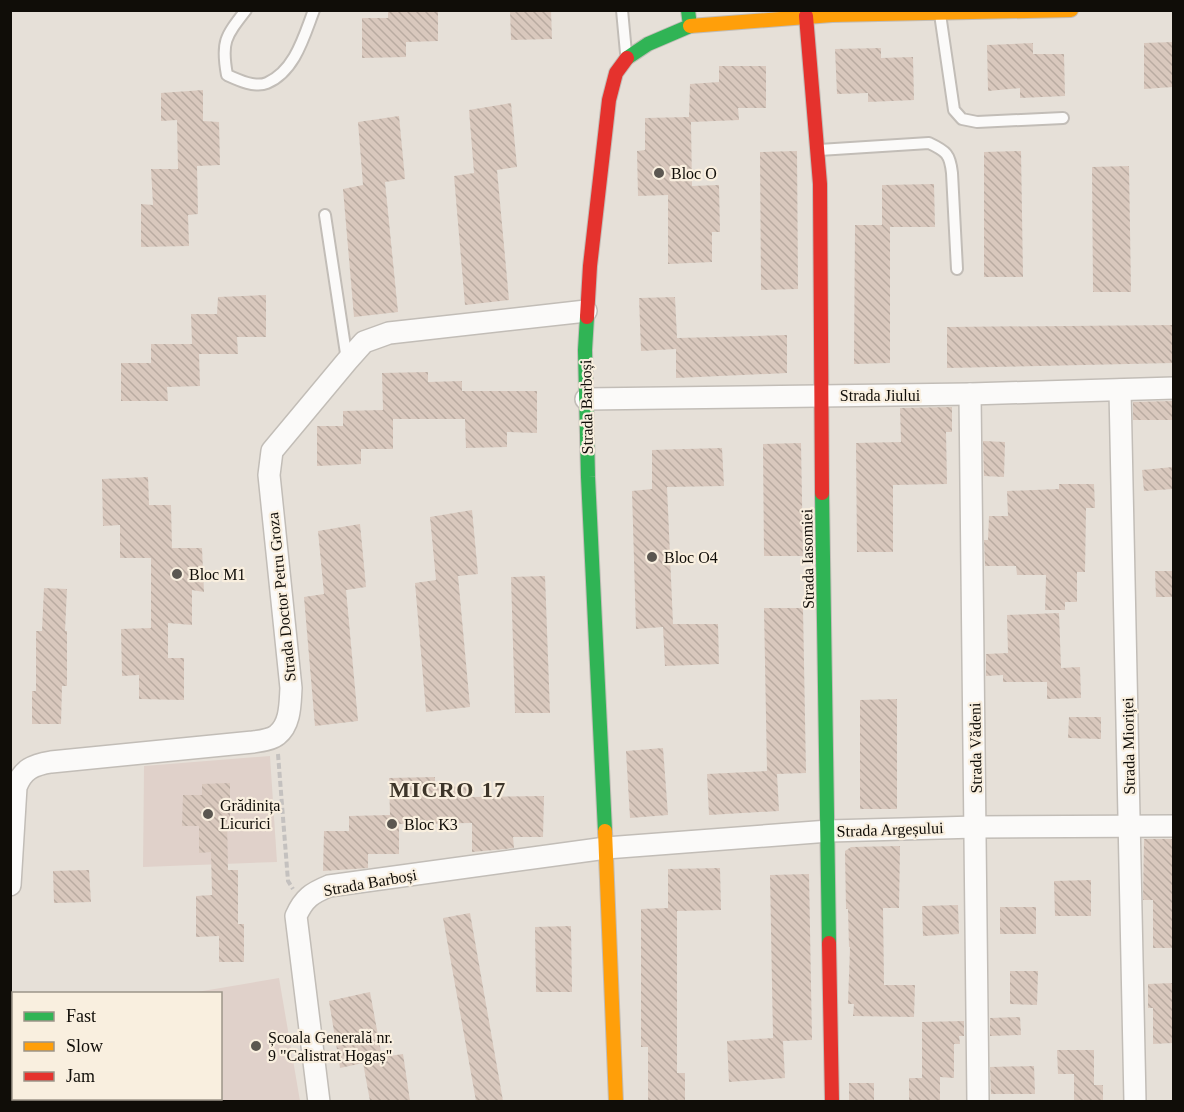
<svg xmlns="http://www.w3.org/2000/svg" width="1184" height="1112" font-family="'Times New Roman',serif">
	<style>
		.education { fill: #e0d1ca }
		.building { fill: url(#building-back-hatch) }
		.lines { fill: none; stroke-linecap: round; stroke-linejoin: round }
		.lane-casing { stroke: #c2bdb7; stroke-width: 14 }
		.street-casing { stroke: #c2bdb7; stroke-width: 24 }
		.fast-casing { stroke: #c2bdb7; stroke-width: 16 }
		.slow-casing { stroke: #c2bdb7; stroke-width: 16 }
		.jam-casing { stroke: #c2bdb7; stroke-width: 16 }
		.path { stroke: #c4c1bf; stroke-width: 4; stroke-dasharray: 6 3; stroke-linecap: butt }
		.lane { stroke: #fbfaf9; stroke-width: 10 }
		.street { stroke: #fbfaf9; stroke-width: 21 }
		.fast { stroke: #30b455; stroke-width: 14 }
		.slow { stroke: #ff9f0a; stroke-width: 14 }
		.jam { stroke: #e5322d; stroke-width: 14 }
		.poi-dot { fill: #5b5751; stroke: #f9efdf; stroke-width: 2 }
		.labels { text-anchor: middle; stroke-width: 4.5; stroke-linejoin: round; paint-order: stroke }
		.poi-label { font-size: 16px; fill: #100d08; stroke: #f9efdf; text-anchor: start }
		.street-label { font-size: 16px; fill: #100d08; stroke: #f9efdf }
		.district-label { font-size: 22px; font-weight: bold; letter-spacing: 1.5px; fill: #3d3529; stroke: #f9efdf }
	</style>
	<defs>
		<pattern id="building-back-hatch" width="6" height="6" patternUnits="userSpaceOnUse" patternTransform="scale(1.5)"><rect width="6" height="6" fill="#d9c8bd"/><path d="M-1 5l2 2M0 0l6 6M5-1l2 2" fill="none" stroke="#b9aba1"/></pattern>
	</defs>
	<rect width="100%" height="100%" fill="#e6e0d8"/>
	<!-- education -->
	<g class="education">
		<polygon points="270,756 277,862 143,867 144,766"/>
		<polygon points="279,978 300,1101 23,1101 23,1098 220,1098 220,994 191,993"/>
	</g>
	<!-- building -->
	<g class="building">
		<polygon points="388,10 438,10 438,41 406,42 406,57 362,58 362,18 388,18"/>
		<polygon points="510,10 551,10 552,39 511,40"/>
		<polygon points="1173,42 1173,87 1144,89 1144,43"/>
		<polygon points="1033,43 1033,54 1064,54 1065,96 1020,98 1020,88 988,91 987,45"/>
		<polygon points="881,48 881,58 913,57 914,100 868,102 868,93 837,94 835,49"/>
		<polygon points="719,66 766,66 766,108 738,108 739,120 691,122 692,186 719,185 720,232 712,232 712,262 668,264 668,195 638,196 637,151 645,150 645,118 689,117 690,84 719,82"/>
		<polygon points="203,90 203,121 219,122 220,165 197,166 198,214 188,215 189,246 141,247 141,204 153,205 151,169 178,169 177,120 161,121 161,93"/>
		<polygon points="511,103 517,167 497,170 509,300 465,305 454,176 474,173 469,110"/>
		<polygon points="399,116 405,179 385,182 398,312 354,317 343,189 363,185 358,122"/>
		<polygon points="797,151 798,289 761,290 760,152"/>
		<polygon points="1021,151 1023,277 984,277 984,152"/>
		<polygon points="1129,166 1131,292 1093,292 1092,167"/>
		<polygon points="934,184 935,227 890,227 890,363 854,364 855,225 882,225 882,185"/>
		<polygon points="266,295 266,337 237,337 238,354 199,354 200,386 167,387 168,401 121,401 121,363 151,363 151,344 192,344 191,314 217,314 218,297"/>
		<polygon points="675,297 677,338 787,335 787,373 676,378 676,349 641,351 639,298"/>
		<polygon points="1173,325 1173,363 947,368 947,327"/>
		<polygon points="428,372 428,382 462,381 462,391 537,391 537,433 507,432 507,447 466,448 465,419 393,419 393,449 361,449 361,464 317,466 317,426 343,426 343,411 383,410 382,373"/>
		<polygon points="1173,401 1173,420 1133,420 1133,402"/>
		<polygon points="952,407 952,432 946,432 947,484 893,485 893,552 857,552 856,443 901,442 900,408"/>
		<polygon points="983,441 1005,442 1004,477 984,476"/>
		<polygon points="801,443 803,556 764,556 763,444"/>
		<polygon points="722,448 724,486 667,487 673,624 718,624 719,664 665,666 663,627 636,629 632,491 652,489 652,450"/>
		<polygon points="1173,467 1173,489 1144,491 1142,470"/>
		<polygon points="148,477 149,505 171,505 172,548 202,548 204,592 192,590 192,625 168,623 168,658 184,658 184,700 139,699 139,675 122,676 121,629 151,628 151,558 120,558 120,525 103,526 102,479"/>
		<polygon points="1059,484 1094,484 1095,508 1086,508 1085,572 1077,572 1077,602 1065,602 1065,610 1045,610 1046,575 1017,575 1016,566 985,566 984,540 988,540 989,516 1008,516 1007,491 1059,489"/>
		<polygon points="472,510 478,574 458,576 470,707 426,712 415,583 436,580 430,517"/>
		<polygon points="360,524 366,587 346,590 358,721 315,726 304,597 324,594 318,531"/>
		<polygon points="1155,571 1173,571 1173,597 1156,597"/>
		<polygon points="545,576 550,713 515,713 511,577"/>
		<polygon points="44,588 67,589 65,631 67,631 67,686 62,686 61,724 32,724 32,691 36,691 36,631 42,631"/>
		<polygon points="764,608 803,608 806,773 777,774 779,811 709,815 707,774 767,771"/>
		<polygon points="1059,613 1061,668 1080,667 1081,698 1047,699 1047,682 1003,682 1003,675 986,676 986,654 1008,653 1007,615"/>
		<polygon points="897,699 897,809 860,809 860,700"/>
		<polygon points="1069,717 1101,717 1101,739 1068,738"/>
		<polygon points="663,748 668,815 630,818 626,751"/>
		<polygon points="435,777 435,787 469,786 469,797 544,796 543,837 513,837 514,848 472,852 472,823 399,824 399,854 368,854 368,868 323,871 324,831 349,831 349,816 390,815 389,778"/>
		<polygon points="230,783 230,819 227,820 228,870 238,870 238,924 244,924 244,962 219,962 219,936 196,937 196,896 212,895 211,852 199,853 199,826 182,826 183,795 202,795 202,784"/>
		<polygon points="1144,839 1172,839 1173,948 1153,948 1153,900 1143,900"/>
		<polygon points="900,846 899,908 883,908 884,985 915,985 914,1017 853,1016 854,1004 848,1004 850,947 849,947 848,909 846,909 845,851 851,847"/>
		<polygon points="720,868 721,910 677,911 677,1073 685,1073 685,1101 648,1101 648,1047 641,1047 641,909 668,908 668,869"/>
		<polygon points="89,870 91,902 54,903 53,871"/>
		<polygon points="809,874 812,1040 783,1041 785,1078 729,1082 727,1041 773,1038 770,875"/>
		<polygon points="1091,880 1091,916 1055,916 1054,881"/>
		<polygon points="958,905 959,934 923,936 922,906"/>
		<rect x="1000" y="907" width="36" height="27"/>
		<polygon points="470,913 503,1101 476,1101 443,918"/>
		<polygon points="571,926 572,992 536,992 535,927"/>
		<polygon points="1010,971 1038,971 1037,1005 1010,1004"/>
		<polygon points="1173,983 1173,1043 1153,1044 1153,1008 1148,1008 1148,984"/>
		<polygon points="370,992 382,1057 403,1054 410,1101 370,1101 363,1063 340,1068 329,1001"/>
		<polygon points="1020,1017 1021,1035 990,1036 990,1018"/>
		<polygon points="964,1021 964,1036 959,1036 960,1044 954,1044 954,1078 940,1077 940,1101 909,1101 909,1078 922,1078 922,1022"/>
		<polygon points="1057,1050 1094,1050 1094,1085 1103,1085 1103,1101 1074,1101 1074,1074 1058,1074"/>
		<polygon points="1034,1066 1035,1094 991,1094 990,1067"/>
		<rect x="849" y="1083" width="25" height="18"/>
	</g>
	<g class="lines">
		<defs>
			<g id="lane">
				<path d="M 246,10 C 225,37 221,42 227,75 C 238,80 255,88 267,83 C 295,71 304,36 314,10"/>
				<polyline points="622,10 626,53"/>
				<polyline points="940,14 954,110 962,119 977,122 1063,118"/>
				<path d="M 819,150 L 929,143 C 946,151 950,154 952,173 L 957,269"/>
				<polyline points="325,215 347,360"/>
			</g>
			<g id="street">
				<polyline points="1120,390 1135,1102"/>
				<polyline points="970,394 978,1102"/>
				<polyline points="586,399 970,394 1174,388"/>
				<path d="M 10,885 L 16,787 C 23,769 33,765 51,762 L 253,742 C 260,741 271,740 277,735 C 291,724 290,703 291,688 L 269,475 L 272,451 L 347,361 L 364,342 L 389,333 L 586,311"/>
				<path d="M 319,1102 L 296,916 C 304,898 312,893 329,886 L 606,848 L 829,831 L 976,827 L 1174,826"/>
			</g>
			<g id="fast">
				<polyline points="627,58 648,44 690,26 688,10"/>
				<polyline points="587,317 585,350 588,477 605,831"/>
				<polyline points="822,493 829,943"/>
			</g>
			<g id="slow">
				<polyline points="690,26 832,15 1071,10"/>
				<polyline points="605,831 616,1102"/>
			</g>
			<g id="jam">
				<polyline points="806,16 820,184 822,493"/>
				<polyline points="587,317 590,266 609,100 616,73 627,58"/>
				<polyline points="829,943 832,1102"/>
			</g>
		</defs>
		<!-- lane casing -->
		<use href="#lane" class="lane-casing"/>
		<!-- street casing -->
		<use href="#street" class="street-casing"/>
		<!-- fast casing -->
		<use href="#fast" class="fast-casing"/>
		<!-- slow casing -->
		<use href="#slow" class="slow-casing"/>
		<!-- jam casing -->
		<use href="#jam" class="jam-casing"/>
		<!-- path -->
		<polyline class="path" points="278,754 288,881 293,889"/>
		<!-- lane -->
		<use href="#lane" class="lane"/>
		<!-- street -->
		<use href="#street" class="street"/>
		<!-- fast -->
		<use href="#fast" class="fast"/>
		<!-- slow -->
		<use href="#slow" class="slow"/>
		<!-- jam -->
		<use href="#jam" class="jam"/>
	</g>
	<!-- markers -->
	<g class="poi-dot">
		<circle cx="659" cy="173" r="6"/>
		<circle cx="652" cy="557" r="6"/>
		<circle cx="177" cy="574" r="6"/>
		<circle cx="208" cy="814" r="6"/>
		<circle cx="392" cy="824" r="6"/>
		<circle cx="256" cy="1046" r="6"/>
	</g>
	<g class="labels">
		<!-- poi labels -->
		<g class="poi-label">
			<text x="671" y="179">Bloc O</text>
			<text x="664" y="563">Bloc O4</text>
			<text x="189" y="580">Bloc M1</text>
			<text x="220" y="811">Grădinița<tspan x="220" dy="18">Licurici</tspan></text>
			<text x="404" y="830">Bloc K3</text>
			<text x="268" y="1043">Școala Generală nr.<tspan x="268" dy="18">9 "Calistrat Hogaș"</tspan></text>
		</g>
		<!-- street labels -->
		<g class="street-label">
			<text x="880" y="401">Strada Jiului</text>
			<text transform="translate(586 407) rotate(-91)" y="6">Strada Barboși</text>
			<text transform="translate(807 559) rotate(-91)" y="6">Strada Iasomiei</text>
			<text transform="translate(281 597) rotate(-96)" y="6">Strada Doctor Petru Groza</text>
			<text transform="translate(1128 746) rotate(-91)" y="6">Strada Mioriței</text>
			<text transform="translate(975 748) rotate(-91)" y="6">Strada Vădeni</text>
			<text transform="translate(890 829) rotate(-2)" y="6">Strada Argeșului</text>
			<text transform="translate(370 882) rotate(-10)" y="6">Strada Barboși</text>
		</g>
		<!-- district labels -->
		<g class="district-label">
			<text x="448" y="797">MICRO 17</text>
		</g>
	</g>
	<!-- border -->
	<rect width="1184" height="1112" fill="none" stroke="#100d08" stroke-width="24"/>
	<!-- legend -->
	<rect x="12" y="992" width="210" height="108" fill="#f9efdf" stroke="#9c9589" stroke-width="1.5"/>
	<rect x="24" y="1012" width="30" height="9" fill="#30b455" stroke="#9c9589" stroke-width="1.5"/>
	<text x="66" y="1022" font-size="18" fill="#100d08">Fast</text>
	<rect x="24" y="1042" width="30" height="9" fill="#ff9f0a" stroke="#9c9589" stroke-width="1.5"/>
	<text x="66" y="1052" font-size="18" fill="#100d08">Slow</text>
	<rect x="24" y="1072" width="30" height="9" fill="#e5322d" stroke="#9c9589" stroke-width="1.5"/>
	<text x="66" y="1082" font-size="18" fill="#100d08">Jam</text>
</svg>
